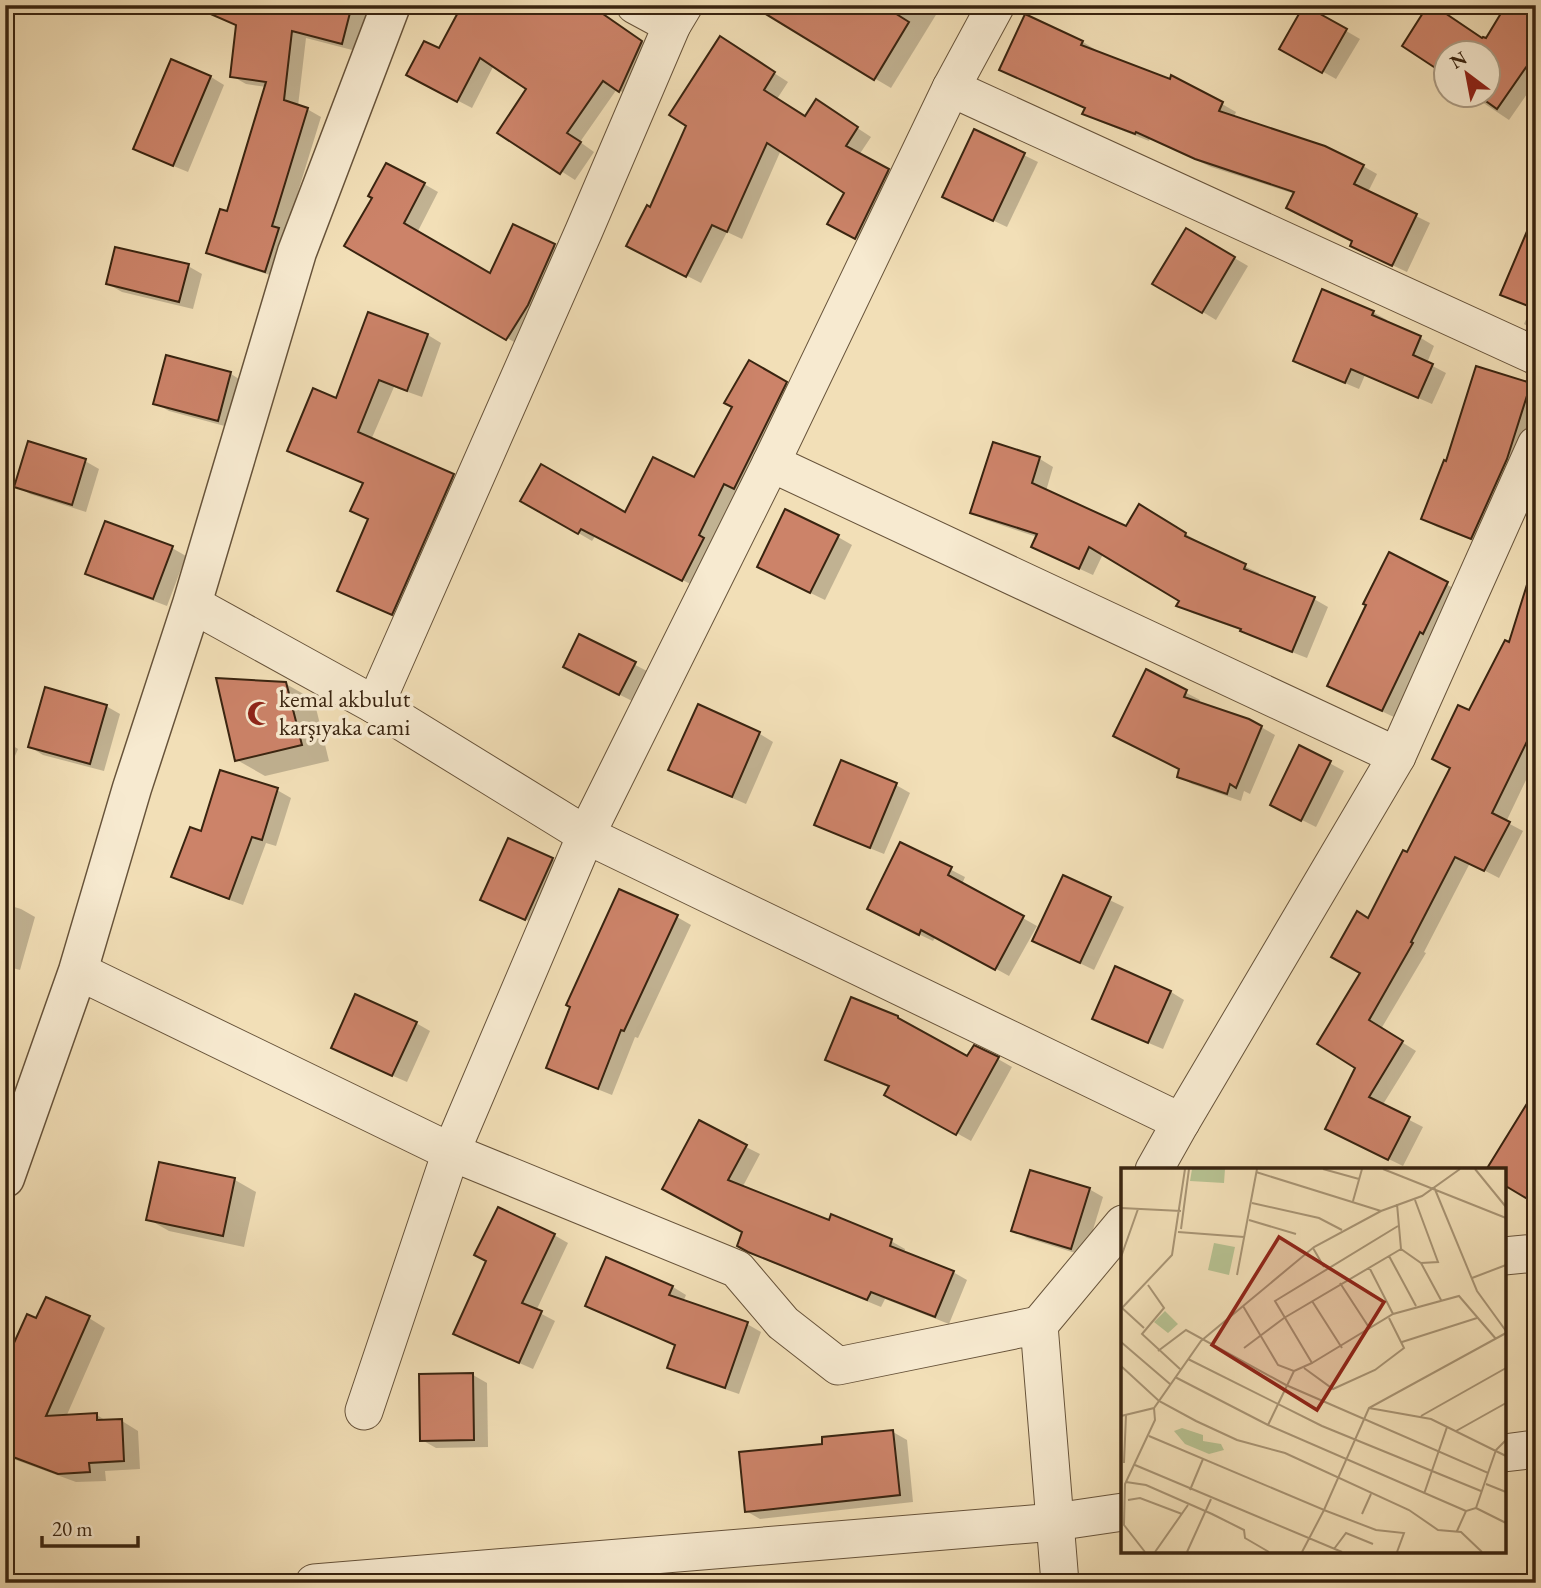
<svg xmlns="http://www.w3.org/2000/svg" width="1541" height="1588" font-family="'EB Garamond',serif">
	<style>
		.shadow { fill: #0003 }
		.building { fill: #cc8369; stroke: #392410; stroke-width: 2 }
		.lines { fill: none; stroke-linecap: round; stroke-linejoin: round }
		.minor-casing { stroke: #67533a; stroke-width: 39 }
		.tertiary-casing { stroke: #67533a; stroke-width: 41 }
		.minor { stroke: #f7ead0; stroke-width: 37 }
		.tertiary { stroke: #f7ead0; stroke-width: 38 }
		.labels { text-anchor: middle; stroke-width: 7; stroke-linejoin: round; paint-order: stroke }
		.poi-label { font-size: 24px; fill: #392410; stroke: #f7ead0; text-anchor: start }
		.inset-road { fill: none; stroke: #a89474; stroke-width: 2 }
		.view { fill: #8f2418; fill-opacity: 0.15; stroke: #8f2418; stroke-width: 3.5 }
		.inset-edge { fill: none; stroke: #392410; stroke-width: 3.5 }
	</style>
	<rect width="100%" height="100%" fill="#f2dfb7"/>
	<filter id="stains"><feTurbulence type="fractalNoise" baseFrequency=".00286" numOctaves="4"/><feColorMatrix values="0 0 0 0 .2 0 0 0 0 .09 0 0 0 0 .02 0 0 0 .5 -.17"/></filter>
	<radialGradient id="worn" r=".72"><stop offset=".6" stop-color="#630" stop-opacity="0"/><stop offset="1" stop-color="#630" stop-opacity=".3"/></radialGradient>
	<!-- shadow -->
	<g class="shadow">
		<polygon points="349,5 366,14 356,51 306,38 298,106 307,109 321,117 285,234 279,278 222,260 208,252 228,214 267,87 246,84 232,76 238,26 199,7"/>
		<polygon points="589,5 655,50 633,98 617,89 580,142 594,152 575,180 500,132 528,89 494,65 472,108 422,82 439,51"/>
		<polygon points="861,5 942,5 891,88 874,78"/>
		<polygon points="1536,5 1536,81 1509,120 1470,94 1488,94 1488,52 1446,52 1446,73 1404,45 1486,41"/>
		<polygon points="1305,7 1360,39 1336,79 1281,48"/>
		<polygon points="1026,16 1083,42 1096,50 1095,52 1222,104 1236,112 1234,117 1363,166 1377,174 1368,192 1430,223 1407,272 1366,253 1354,241 1295,194 1211,167 1150,138 1149,141 1098,121 1085,113 1086,109 1015,77 1001,69"/>
		<polygon points="734,47 788,82 777,99 806,118 830,110 871,137 859,155 902,179 870,246 830,224 847,192 781,150 742,239 727,232 701,283 642,253 651,209"/>
		<polygon points="172,61 211,77 224,85 188,172 149,156 135,148"/>
		<polygon points="975,131 1038,162 1007,227 958,204"/>
		<polygon points="424,184 438,192 417,233 490,275 514,226 568,253 521,346 347,246 375,197"/>
		<polygon points="1187,230 1248,266 1216,320 1155,283"/>
		<polygon points="1536,246 1536,331 1524,324 1531,308 1502,294"/>
		<polygon points="188,266 202,274 193,309 122,292 108,284"/>
		<polygon points="1323,292 1373,312 1387,320 1386,323 1421,338 1434,346 1427,363 1446,373 1432,404 1365,375 1359,389 1309,368 1295,360"/>
		<polygon points="369,314 428,335 441,343 422,397 394,387 371,440 453,476 467,484 406,621 353,598 339,591 370,520 364,484 303,458 289,450 338,400"/>
		<polygon points="167,357 231,374 244,382 232,428 169,411 155,403"/>
		<polygon points="750,363 799,392 696,587 596,535 592,541 522,500 626,515 695,479 734,407"/>
		<polygon points="1530,385 1536,388 1536,419 1520,467 1485,545 1437,527 1423,519 1447,463"/>
		<polygon points="994,444 1040,459 1053,467 1046,491 1126,528 1140,506 1199,542 1198,544 1259,573 1258,576 1314,599 1328,607 1307,658 1256,638 1246,632 1192,613 1178,605 1181,600 1103,554 1093,575 1047,554 1037,537 986,520 973,512"/>
		<polygon points="85,461 99,469 86,512 30,494 16,486"/>
		<polygon points="838,537 852,545 825,600 773,575"/>
		<polygon points="172,548 186,556 167,606 101,581 88,573"/>
		<polygon points="1390,555 1461,592 1396,718 1343,693"/>
		<polygon points="1536,564 1536,759 1506,822 1523,831 1499,878 1470,863 1424,952 1426,953 1381,1029 1416,1051 1382,1106 1423,1127 1403,1166 1341,1136 1357,1067 1362,973 1369,920 1408,854 1452,768 1469,712 1510,645"/>
		<polygon points="580,637 649,672 634,702 579,674"/>
		<polygon points="1147,672 1200,700 1198,704 1261,727 1275,735 1250,794 1244,791 1241,801 1192,784 1179,777 1181,769"/>
		<polygon points="286,684 314,700 329,761 265,776 237,760"/>
		<polygon points="106,706 120,714 104,771 43,755 30,747"/>
		<polygon points="698,707 760,734 773,742 746,804 684,777"/>
		<polygon points="5,741 18,749 5,779"/>
		<polygon points="1300,747 1344,771 1316,827 1286,812"/>
		<polygon points="896,785 910,793 884,854 830,832 816,824"/>
		<polygon points="277,790 291,798 276,846 266,843 243,905 187,884 173,876 202,833"/>
		<polygon points="509,840 552,859 566,867 540,926 497,907"/>
		<polygon points="901,844 965,877 962,884 1037,926 1009,976 936,936 933,941 883,917"/>
		<polygon points="1064,878 1124,907 1094,970 1048,948"/>
		<polygon points="5,896 13,901 11,906 21,909 35,917 20,970 5,966"/>
		<polygon points="677,917 691,925 638,1038 635,1037 612,1095 562,1075 548,1067"/>
		<polygon points="1116,969 1171,992 1184,1000 1163,1049 1108,1026 1094,1018"/>
		<polygon points="416,1023 430,1031 407,1082 347,1056 333,1048"/>
		<polygon points="827,1059 998,1059 1012,1067 971,1141 886,1094 890,1088 841,1067"/>
		<polygon points="5,1086 19,1094 5,1134"/>
		<polygon points="746,1147 760,1154 742,1188 829,1222 832,1217 891,1241 905,1249 904,1253 953,1272 967,1280 949,1324 885,1299 881,1307 764,1259 753,1253 744,1231 678,1196"/>
		<polygon points="160,1164 235,1180 256,1192 244,1247 169,1231 148,1219"/>
		<polygon points="1089,1189 1103,1197 1085,1256 1027,1238 1013,1230"/>
		<polygon points="554,1235 568,1243 536,1311 555,1321 533,1369 469,1341 456,1333"/>
		<polygon points="607,1259 673,1287 686,1295 683,1302 747,1324 761,1332 739,1394 683,1375 669,1367 677,1346 601,1313 587,1305"/>
		<polygon points="89,1318 105,1328 66,1417 97,1415 108,1422 122,1421 138,1431 140,1469 105,1471 106,1481 76,1482 5,1456 5,1368 37,1321"/>
		<polygon points="473,1375 487,1383 488,1447 436,1448 422,1440"/>
		<polygon points="893,1432 907,1440 913,1502 760,1519 746,1511 824,1445"/>
	</g>
	<!-- building -->
	<g class="building">
		<polygon points="190,5 352,5 342,44 292,31 284,100 308,108 272,226 279,228 265,272 206,253 220,209 227,211 266,82 230,77 236,25"/>
		<polygon points="462,5 590,5 642,41 619,92 603,81 567,133 581,142 560,174 497,133 526,89 480,58 457,102 406,75 424,41 439,48"/>
		<polygon points="751,5 882,5 909,22 874,80"/>
		<polygon points="1304,5 1347,29 1322,73 1279,49"/>
		<polygon points="1428,5 1433,5 1482,38 1483,37 1486,38 1506,5 1536,5 1536,53 1497,109 1476,94 1488,94 1488,52 1446,52 1446,75 1402,46"/>
		<polygon points="1025,14 1083,41 1081,45 1170,79 1171,75 1223,102 1219,111 1325,146 1364,165 1354,184 1417,214 1392,266 1350,246 1352,241 1286,208 1294,192 1195,159 1136,132 1135,134 1082,114 1085,108 999,70"/>
		<polygon points="720,36 775,72 764,90 805,116 816,99 858,127 846,146 889,169 855,239 827,224 844,193 767,143 727,232 712,225 686,277 626,246 647,205 650,207 686,126 669,115"/>
		<polygon points="171,59 211,76 173,166 133,149"/>
		<polygon points="974,129 1025,153 993,221 942,197"/>
		<polygon points="386,163 425,183 404,223 490,273 513,224 555,244 528,305 506,340 344,246 372,198 368,196"/>
		<polygon points="1536,210 1536,309 1500,295"/>
		<polygon points="1186,228 1235,257 1202,313 1152,284"/>
		<polygon points="115,247 189,264 179,302 106,284"/>
		<polygon points="1322,289 1374,311 1372,315 1421,336 1413,355 1433,364 1418,398 1351,369 1345,383 1293,361"/>
		<polygon points="368,312 428,334 407,391 379,380 358,432 454,474 392,615 337,591 368,519 350,511 363,483 287,451 313,388 336,398"/>
		<polygon points="166,355 231,372 218,421 153,404"/>
		<polygon points="749,360 787,382 734,489 724,484 699,535 704,538 682,581 581,529 578,534 520,501 541,464 625,512 653,457 694,477 732,407 724,403"/>
		<polygon points="1476,366 1531,383 1507,459 1471,539 1421,519 1444,460 1446,461"/>
		<polygon points="28,441 86,459 72,505 14,487"/>
		<polygon points="993,442 1040,457 1032,483 1126,526 1139,504 1186,533 1185,536 1246,564 1244,569 1315,597 1292,652 1240,631 1241,629 1176,606 1179,601 1089,547 1079,569 1031,547 1037,534 970,513"/>
		<polygon points="785,509 839,535 810,593 757,567"/>
		<polygon points="105,521 173,546 153,599 85,574"/>
		<polygon points="1389,552 1448,582 1423,634 1420,632 1382,711 1327,686 1366,605 1363,604"/>
		<polygon points="1530,575 1536,575 1536,723 1492,813 1510,822 1484,871 1455,857 1411,942 1413,943 1369,1020 1403,1041 1369,1097 1410,1117 1388,1160 1325,1129 1355,1068 1317,1044 1360,973 1331,957 1357,911 1368,918 1403,850 1407,852 1450,768 1432,759 1458,705 1469,710 1505,640 1509,642"/>
		<polygon points="579,634 636,662 619,695 563,667"/>
		<polygon points="1146,669 1187,690 1184,697 1249,719 1262,726 1236,788 1230,784 1227,794 1177,777 1179,769 1113,736"/>
		<polygon points="216,678 286,682 302,745 235,761"/>
		<polygon points="45,687 107,705 90,764 28,747"/>
		<polygon points="698,704 760,732 732,797 668,770"/>
		<polygon points="1299,745 1331,761 1301,821 1270,805"/>
		<polygon points="841,760 897,783 870,848 814,825"/>
		<polygon points="220,770 278,788 262,840 252,837 229,899 171,877 190,827 201,831"/>
		<polygon points="508,838 553,858 525,920 480,900"/>
		<polygon points="900,842 952,867 948,875 1024,916 995,970 921,930 919,935 867,909"/>
		<polygon points="1063,875 1111,897 1080,963 1032,941"/>
		<polygon points="619,889 678,915 624,1031 621,1030 598,1089 546,1068 570,1007 566,1005"/>
		<polygon points="1115,966 1171,991 1148,1043 1092,1019"/>
		<polygon points="355,994 417,1022 392,1076 331,1048"/>
		<polygon points="851,997 898,1016 898,1018 967,1056 974,1045 999,1057 956,1135 884,1095 889,1086 825,1060"/>
		<polygon points="1536,1089 1536,1204 1504,1185 1504,1170 1486,1170"/>
		<polygon points="699,1120 747,1145 728,1180 829,1220 831,1214 892,1239 890,1246 954,1271 935,1317 871,1292 867,1300 748,1252 737,1246 742,1232 662,1189"/>
		<polygon points="159,1162 235,1178 223,1236 146,1220"/>
		<polygon points="1030,1170 1090,1188 1071,1249 1011,1231"/>
		<polygon points="498,1207 555,1234 522,1303 542,1311 519,1363 453,1334 486,1261 474,1255"/>
		<polygon points="606,1257 673,1286 669,1295 748,1322 725,1388 667,1368 675,1345 585,1306"/>
		<polygon points="46,1297 90,1316 46,1416 97,1413 97,1420 122,1419 124,1461 89,1463 90,1472 58,1474 5,1454 5,1354 9,1354 27,1314 36,1318"/>
		<polygon points="473,1373 474,1440 420,1441 419,1374"/>
		<polygon points="893,1430 900,1495 745,1512 739,1452 822,1444 822,1437"/>
	</g>
	<g class="lines">
		<defs>
			<g id="minor">
				<polyline points="635,5 672,25"/>
				<polyline points="684,5 672,25 583,233 375,705 586,835 1181,1122 1154,1170"/>
				<polyline points="951,88 1536,356"/>
				<polyline points="771,463 1397,756"/>
				<polyline points="192,604 375,705"/>
				<polyline points="78,971 451,1152 737,1269 783,1323 838,1366 1039,1325 1060,1583"/>
				<polyline points="1181,1122 1397,756 1536,445"/>
				<polyline points="1504,1256 1536,1253"/>
				<polyline points="1039,1325 1123,1224"/>
				<polyline points="364,1411 451,1152 586,835 771,463 951,88 996,5"/>
				<polyline points="1504,1453 1536,1449"/>
				<polyline points="314,1583 1055,1522 1123,1512"/>
			</g>
			<polyline id="tertiary" points="5,1178 78,971 132,788 192,604 297,252 391,5"/>
		</defs>
		<!-- minor casing -->
		<use href="#minor" class="minor-casing"/>
		<!-- tertiary casing -->
		<use href="#tertiary" class="tertiary-casing"/>
		<!-- minor -->
		<use href="#minor" class="minor"/>
		<!-- tertiary -->
		<use href="#tertiary" class="tertiary"/>
	</g>
	<!-- icons -->
	<defs>
		<symbol id="mosque-bare" viewBox="-9 -9 18 18"><path d="M3.5-4.9A6 6 0 1 0 3.5 4.9A5 5 0 1 1 3.5-4.9Z" fill="#8f2418" stroke="#f7ead0" stroke-width="2.5" paint-order="stroke"/></symbol>
	</defs>
	<g fill-rule="evenodd">
		<use href="#mosque-bare" x="242" y="696" width="35" height="35"/>
	</g>
	<g class="labels">
		<!-- poi labels -->
		<g class="poi-label">
			<text x="279" y="707">kemal akbulut<tspan x="279" dy="28">karşıyaka cami</tspan></text>
		</g>
	</g>
	<!-- overview -->
	<g transform="translate(1121 1168)">
		<rect width="385" height="385" fill="#f2dfb7"/>
		<path d="M 71,1 L 104,1 L 103,15 L 69,13 ZM 93,75 L 114,79 L 108,107 L 87,102 ZM 44,143 L 57,156 L 47,165 L 33,154 ZM 61,260 L 82,267 L 82,273 L 100,276 L 103,282 L 88,286 L 64,276 L 53,263 Z" fill="#b7c292"/>
		<path class="inset-road" d="M 202,1 L 238,11M 262,1 L 385,50M 354,1 L 385,39M 135,4 L 260,43M 313,19 L 356,123 L 385,163M 232,33 L 241,1M 131,35 L 198,50 L 221,62M 276,36 L 280,81 L 300,95 L 317,94 L 294,32M 0,40 L 60,43M 128,52 L 175,66M 60,61 L 68,1M 57,64 L 123,69M 192,80 L 203,99M 268,88 L 295,138M 0,89 L 17,41M 300,95 L 320,132M 248,99 L 272,146M 116,107 L 136,1M 351,110 L 385,97M 219,115 L 249,161M 27,117 L 43,140 L 21,166 L 59,201M 191,133 L 221,180M 122,138 L 157,197 L 173,203 L 147,257M 0,139 L 23,160M 0,141 L 51,87 L 64,1M 0,174 L 49,216M 281,174 L 356,150M 123,180 L 163,150 L 280,81M 37,183 L 65,162 L 165,217 L 367,305 L 375,282 L 385,272M 67,191 L 201,258 L 360,323M 191,195 L 272,146 L 338,128 L 375,171M 0,198 L 38,233 L 75,253 L 116,272 L 164,285 L 288,342 L 317,362 L 340,364 L 361,384M 183,200 L 212,221 L 254,202 L 283,180 L 268,150M 173,203 L 191,195 L 154,133 L 277,58M 54,209 L 147,257 L 345,343M 248,240 L 310,251 L 385,288M 0,248 L 33,240 L 80,173 L 193,79 L 260,43 L 301,28 L 339,1M 300,248 L 385,200M 335,263 L 385,235M 28,268 L 203,342 L 248,240 L 385,165M 3,295 L 5,247M 14,297 L 221,384M 5,314 L 25,317 L 91,346 L 123,362 L 124,370 L 148,384M 365,316 L 385,324M 69,322 L 82,291M 303,326 L 326,259M 7,332 L 19,330 L 61,346M 355,340 L 385,355M 241,346 L 250,326M 336,363 L 345,343 L 355,340 L 367,305M 213,381 L 225,365 L 252,376M 24,384 L 3,357 L 4,316 L 34,252 L 33,240M 34,384 L 67,337M 66,384 L 90,331M 181,384 L 203,342 L 255,362 L 283,365 L 276,384"/>
		<path class="view" d="M 158,69 L 263,134 L 196,242 L 91,177 Z"/>
		<rect width="385" height="385" class="inset-edge"/>
	</g>
	<!-- margin -->
	<rect width="1541" height="1588" fill="none" stroke="#f2dfb7" stroke-width="28"/>
	<rect x="7" y="7" width="1527" height="1574" fill="none" stroke="#392410" stroke-width="3.5"/>
	<rect x="14" y="14" width="1513" height="1560" fill="none" stroke="#392410" stroke-width="2"/>
	<!-- north arrow -->
	<g transform="translate(1467 74) rotate(328)"><circle r="33" fill="#f7ead0" stroke="#ab9b83" stroke-width="2"/>
	<path d="M0-5L12 26L0 18L-12 26Z" fill="#8f2418"/>
	<text y="-10" font-size="19" font-weight="bold" text-anchor="middle" fill="#392410">N</text>
	</g>
	<!-- scale -->
	<path d="M42 1536v10h96v-10" fill="none" stroke="#392410" stroke-width="3.5"/>
	<text x="52" y="1536" font-size="21" fill="#392410" stroke="#f7ead0" stroke-width="5" paint-order="stroke">20 m</text>
	<rect width="100%" height="100%" filter="url(#stains)"/>
	<rect width="100%" height="100%" fill="url(#worn)"/>
</svg>
